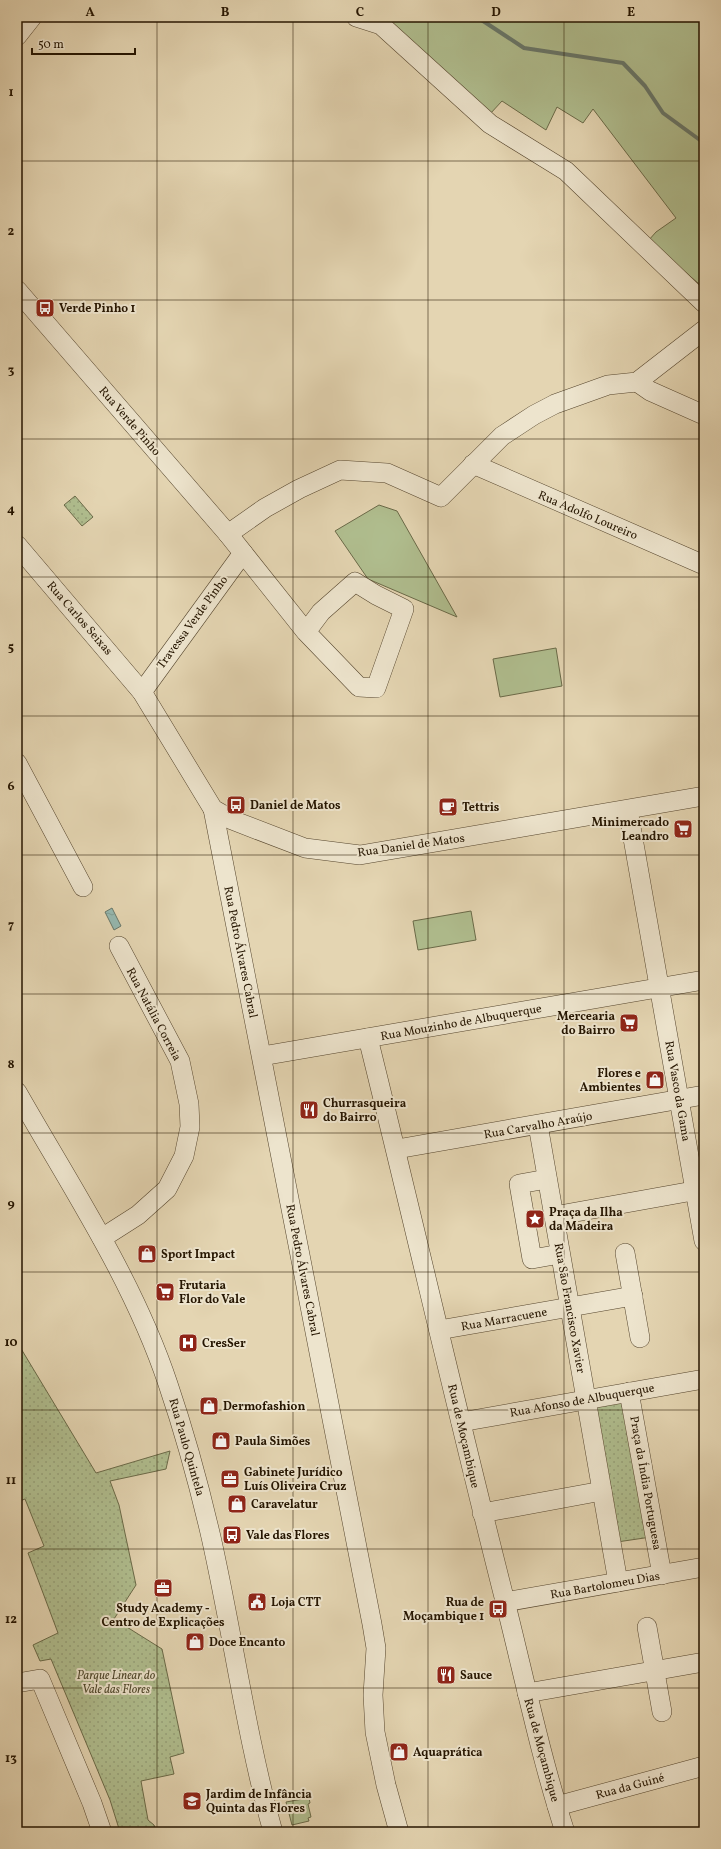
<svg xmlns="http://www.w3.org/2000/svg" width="721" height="1849" font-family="Vollkorn,serif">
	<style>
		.grass { fill: #b0be8f; stroke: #6a6a48 }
		.park { fill: url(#park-dots); stroke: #6a6a48 }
		.water { fill: url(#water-ripples); stroke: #68776a }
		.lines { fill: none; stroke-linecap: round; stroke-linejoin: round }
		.stream { stroke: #68776a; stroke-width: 4 }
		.minor-casing { stroke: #55452d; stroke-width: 20 }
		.minor { stroke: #ede4cd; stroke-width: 19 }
		.grid { fill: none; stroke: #251501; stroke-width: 1; stroke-opacity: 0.55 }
		.labels { text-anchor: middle; stroke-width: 4; stroke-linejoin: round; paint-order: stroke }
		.poi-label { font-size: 12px; font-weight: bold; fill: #251501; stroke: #ede4cd; text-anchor: start }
		.street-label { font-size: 12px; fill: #251501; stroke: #ede4cd }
		.park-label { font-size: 12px; font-style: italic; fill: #4f482c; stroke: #ede4cd }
		.neatline { fill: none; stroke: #251501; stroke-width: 1.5 }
		.grid-label { font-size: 13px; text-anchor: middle; font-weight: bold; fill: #251501 }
	</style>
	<defs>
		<pattern id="park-dots" width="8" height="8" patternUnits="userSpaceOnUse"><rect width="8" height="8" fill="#b0be8f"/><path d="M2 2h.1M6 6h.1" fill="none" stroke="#97a27a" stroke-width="1.8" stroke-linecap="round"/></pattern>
		<pattern id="water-ripples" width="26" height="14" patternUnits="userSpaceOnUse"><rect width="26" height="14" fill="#95b8b0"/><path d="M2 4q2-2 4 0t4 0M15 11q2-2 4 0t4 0" fill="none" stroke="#809d96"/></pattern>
	</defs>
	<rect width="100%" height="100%" fill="#e4d5b2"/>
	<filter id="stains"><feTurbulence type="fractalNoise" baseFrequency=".005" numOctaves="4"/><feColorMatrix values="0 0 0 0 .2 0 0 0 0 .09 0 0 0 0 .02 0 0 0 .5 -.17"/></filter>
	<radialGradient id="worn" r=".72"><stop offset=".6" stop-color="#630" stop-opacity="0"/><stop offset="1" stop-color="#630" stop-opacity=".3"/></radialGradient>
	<!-- grass -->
	<g class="grass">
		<polygon points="377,17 704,17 704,288 648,241 656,232 676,218 593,109 583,123 557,107 546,130 502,101 490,114"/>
		<polygon points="379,505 397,511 457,617 368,579 335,531"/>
		<polygon points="556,648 562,686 500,697 493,659"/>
		<polygon points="471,911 476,940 418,950 413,921"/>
		<polygon points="309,1798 310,1803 308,1804 311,1817 308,1818 309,1821 292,1825 286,1802"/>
	</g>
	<!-- park -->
	<g class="park">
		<polygon points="75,496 93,517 82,526 64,505"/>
		<polygon points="17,1342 96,1473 170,1451 166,1469 110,1481 119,1505 136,1585 114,1619 162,1649 184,1753 170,1757 174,1774 141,1781 148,1820 154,1825 157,1832 120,1832 110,1800 51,1659 40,1661 33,1645 58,1633 28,1553 44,1546 25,1499 17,1502"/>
		<polygon points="628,1398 651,1537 617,1542 593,1404"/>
	</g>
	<!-- water -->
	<polygon class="water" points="112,908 121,926 114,930 105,912"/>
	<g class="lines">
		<!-- stream -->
		<polyline class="stream" points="477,17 524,48 623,63 645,86 663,113 704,143"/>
		<defs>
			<g id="minor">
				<polyline points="356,17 381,25 490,124 566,171 704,303"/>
				<polyline points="17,36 32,17"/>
				<polyline points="17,290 228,534 306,632 359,687 376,688 404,609 376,595 355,582 321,612 306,632"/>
				<polyline points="637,382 650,391 704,415"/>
				<polyline points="473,464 704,565"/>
				<polyline points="228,534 265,508 299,489 340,470 387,473 441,497 502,436 534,415 555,404 608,385 637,382 704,330"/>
				<polyline points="17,545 142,692 213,809 232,820 305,848 360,855 704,796"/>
				<polyline points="142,692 243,553"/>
				<polyline points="17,763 83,887"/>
				<polyline points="213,809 372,1624 376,1648 373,1695 375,1732 386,1785 399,1832"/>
				<polyline points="628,810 704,1241"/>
				<path d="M 368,1038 C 415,1227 458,1417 506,1605 C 525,1681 541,1758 565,1832"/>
				<polyline points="262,1056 704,980"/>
				<path d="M 17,1092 C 71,1187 133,1279 168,1384 C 185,1434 199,1485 211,1537 C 233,1635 246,1735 273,1832"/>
				<polyline points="538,1125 618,1582"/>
				<polyline points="397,1149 704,1095"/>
				<polyline points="547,1179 519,1184 532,1259 560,1254"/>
				<polyline points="554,1216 704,1189"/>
				<polyline points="102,1238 138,1215 167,1189 184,1156 190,1127 189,1104 180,1061 119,946"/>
				<polyline points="625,1253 640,1338"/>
				<polyline points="439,1330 633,1296"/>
				<polyline points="629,1392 662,1575"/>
				<polyline points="461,1422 704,1379"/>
				<polyline points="482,1513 602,1491"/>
				<polyline points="505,1602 704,1567"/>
				<polyline points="647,1627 662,1712"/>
				<polyline points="17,1683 40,1679 92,1803 102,1832"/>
				<polyline points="527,1693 704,1662"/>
				<polyline points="557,1806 704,1766"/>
			</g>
		</defs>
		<!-- minor casing -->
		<use href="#minor" class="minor-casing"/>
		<!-- minor -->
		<use href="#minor" class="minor"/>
	</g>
	<!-- grid -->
	<path class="grid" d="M 157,17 L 157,1832M 293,17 L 293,1832M 428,17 L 428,1832M 564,17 L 564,1832M 17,161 L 704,161M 17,300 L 704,300M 17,439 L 704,439M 17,577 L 704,577M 17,716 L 704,716M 17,855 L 704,855M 17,994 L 704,994M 17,1133 L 704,1133M 17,1272 L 704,1272M 17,1410 L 704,1410M 17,1549 L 704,1549M 17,1688 L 704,1688"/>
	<!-- icons -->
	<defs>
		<symbol id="bus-square" viewBox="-11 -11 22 22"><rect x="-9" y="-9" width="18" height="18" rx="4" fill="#8f2418" stroke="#ede4cd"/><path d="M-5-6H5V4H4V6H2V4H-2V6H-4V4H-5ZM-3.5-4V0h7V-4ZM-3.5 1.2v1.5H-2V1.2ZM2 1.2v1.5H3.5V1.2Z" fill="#fff"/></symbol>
		<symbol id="cafe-square" viewBox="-11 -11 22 22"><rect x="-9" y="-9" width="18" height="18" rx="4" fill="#8f2418" stroke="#ede4cd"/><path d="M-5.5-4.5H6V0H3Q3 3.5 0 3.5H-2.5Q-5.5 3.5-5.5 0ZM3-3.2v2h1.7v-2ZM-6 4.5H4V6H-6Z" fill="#fff"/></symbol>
		<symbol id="supermarket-square" viewBox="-11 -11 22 22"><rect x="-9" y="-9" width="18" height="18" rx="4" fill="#8f2418" stroke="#ede4cd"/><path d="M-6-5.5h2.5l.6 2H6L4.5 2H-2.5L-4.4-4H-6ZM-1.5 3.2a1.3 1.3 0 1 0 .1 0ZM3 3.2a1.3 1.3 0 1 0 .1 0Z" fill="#fff"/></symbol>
		<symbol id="shop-square" viewBox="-11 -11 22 22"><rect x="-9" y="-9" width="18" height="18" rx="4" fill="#8f2418" stroke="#ede4cd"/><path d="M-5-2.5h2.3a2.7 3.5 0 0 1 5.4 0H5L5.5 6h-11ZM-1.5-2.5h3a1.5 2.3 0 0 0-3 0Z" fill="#fff"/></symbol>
		<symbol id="restaurant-square" viewBox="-11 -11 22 22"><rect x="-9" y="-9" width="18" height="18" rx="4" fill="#8f2418" stroke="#ede4cd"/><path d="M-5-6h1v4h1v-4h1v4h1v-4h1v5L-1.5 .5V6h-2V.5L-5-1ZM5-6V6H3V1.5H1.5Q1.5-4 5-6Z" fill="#fff"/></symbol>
		<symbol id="sight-square" viewBox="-11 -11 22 22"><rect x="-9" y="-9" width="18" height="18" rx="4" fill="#8f2418" stroke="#ede4cd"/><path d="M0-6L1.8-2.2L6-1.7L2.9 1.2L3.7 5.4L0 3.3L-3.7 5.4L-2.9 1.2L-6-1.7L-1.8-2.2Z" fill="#fff"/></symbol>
		<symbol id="hospital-square" viewBox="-11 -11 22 22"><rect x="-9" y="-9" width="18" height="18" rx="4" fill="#8f2418" stroke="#ede4cd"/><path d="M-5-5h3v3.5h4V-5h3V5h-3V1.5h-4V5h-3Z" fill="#fff"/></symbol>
		<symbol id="office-square" viewBox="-11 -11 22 22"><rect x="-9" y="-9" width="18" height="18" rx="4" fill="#8f2418" stroke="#ede4cd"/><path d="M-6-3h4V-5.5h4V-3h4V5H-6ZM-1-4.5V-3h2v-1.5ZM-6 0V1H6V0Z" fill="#fff"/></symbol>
		<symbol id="civic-square" viewBox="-11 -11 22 22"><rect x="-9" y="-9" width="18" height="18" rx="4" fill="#8f2418" stroke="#ede4cd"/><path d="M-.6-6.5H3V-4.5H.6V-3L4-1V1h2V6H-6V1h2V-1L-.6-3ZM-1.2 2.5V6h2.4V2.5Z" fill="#fff"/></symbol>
		<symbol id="school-square" viewBox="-11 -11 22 22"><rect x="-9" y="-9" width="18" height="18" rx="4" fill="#8f2418" stroke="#ede4cd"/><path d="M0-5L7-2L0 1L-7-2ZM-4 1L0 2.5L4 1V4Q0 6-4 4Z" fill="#fff"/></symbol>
	</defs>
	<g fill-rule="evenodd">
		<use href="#bus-square" x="34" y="297" width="22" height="22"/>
		<use href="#bus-square" x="225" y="794" width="22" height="22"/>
		<use href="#cafe-square" x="437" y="796" width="22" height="22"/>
		<use href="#supermarket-square" x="672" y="818" width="22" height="22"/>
		<use href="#supermarket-square" x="618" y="1012" width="22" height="22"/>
		<use href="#shop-square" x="644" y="1069" width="22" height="22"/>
		<use href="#restaurant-square" x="298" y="1099" width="22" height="22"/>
		<use href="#sight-square" x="524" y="1208" width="22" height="22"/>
		<use href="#shop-square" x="136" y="1243" width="22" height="22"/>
		<use href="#supermarket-square" x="154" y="1281" width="22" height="22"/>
		<use href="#hospital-square" x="177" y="1332" width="22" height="22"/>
		<use href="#shop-square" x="198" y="1395" width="22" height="22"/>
		<use href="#shop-square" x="210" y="1430" width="22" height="22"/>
		<use href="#office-square" x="219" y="1468" width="22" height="22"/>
		<use href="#shop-square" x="226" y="1493" width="22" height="22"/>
		<use href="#bus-square" x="221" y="1524" width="22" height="22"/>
		<use href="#office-square" x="152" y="1577" width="22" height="22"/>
		<use href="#civic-square" x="246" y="1591" width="22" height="22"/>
		<use href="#bus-square" x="487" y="1598" width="22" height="22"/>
		<use href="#shop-square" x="184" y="1631" width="22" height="22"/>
		<use href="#restaurant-square" x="435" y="1664" width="22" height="22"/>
		<use href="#shop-square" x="388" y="1741" width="22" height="22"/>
		<use href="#school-square" x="181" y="1790" width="22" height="22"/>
	</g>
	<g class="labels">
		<!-- poi labels -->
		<g class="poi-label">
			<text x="59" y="312">Verde Pinho 1</text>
			<text x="250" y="809">Daniel de Matos</text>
			<text x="462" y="811">Tettris</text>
			<text x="669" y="826" text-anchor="end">Minimercado<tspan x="669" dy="14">Leandro</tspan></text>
			<text x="615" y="1020" text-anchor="end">Mercearia<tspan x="615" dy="14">do Bairro</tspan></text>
			<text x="641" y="1077" text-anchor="end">Flores e<tspan x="641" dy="14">Ambientes</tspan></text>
			<text x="323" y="1107">Churrasqueira<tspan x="323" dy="14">do Bairro</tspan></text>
			<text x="549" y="1216">Praça da Ilha<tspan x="549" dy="14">da Madeira</tspan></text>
			<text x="161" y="1258">Sport Impact</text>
			<text x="179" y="1289">Frutaria<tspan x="179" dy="14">Flor do Vale</tspan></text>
			<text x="202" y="1347">CresSer</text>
			<text x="223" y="1410">Dermofashion</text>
			<text x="235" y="1445">Paula Simões</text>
			<text x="244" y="1476">Gabinete Jurídico<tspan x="244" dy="14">Luís Oliveira Cruz</tspan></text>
			<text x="251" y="1508">Caravelatur</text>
			<text x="246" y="1539">Vale das Flores</text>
			<text x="271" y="1606">Loja CTT</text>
			<text x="484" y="1606" text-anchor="end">Rua de<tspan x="484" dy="14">Moçambique 1</tspan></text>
			<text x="163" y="1612" text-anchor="middle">Study Academy -<tspan x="163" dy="14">Centro de Explicações</tspan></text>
			<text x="209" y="1646">Doce Encanto</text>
			<text x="460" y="1679">Sauce</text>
			<text x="413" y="1756">Aquaprática</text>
			<text x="206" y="1798">Jardim de Infância<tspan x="206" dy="14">Quinta das Flores</tspan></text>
		</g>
		<!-- street labels -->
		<g class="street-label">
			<text transform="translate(130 421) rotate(49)" y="4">Rua Verde Pinho</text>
			<text transform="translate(588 515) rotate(23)" y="4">Rua Adolfo Loureiro</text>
			<text transform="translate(80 618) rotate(49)" y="4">Rua Carlos Seixas</text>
			<text transform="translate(192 622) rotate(-54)" y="4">Travessa Verde Pinho</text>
			<text transform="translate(411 845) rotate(-8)" y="4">Rua Daniel de Matos</text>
			<text transform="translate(241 952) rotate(79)" y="4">Rua Pedro Álvares Cabral</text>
			<text transform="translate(154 1014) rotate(62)" y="4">Rua Natália Correia</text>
			<text transform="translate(461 1022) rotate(-10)" y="4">Rua Mouzinho de Albuquerque</text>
			<text transform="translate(678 1091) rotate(80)" y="4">Rua Vasco da Gama</text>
			<text transform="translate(538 1125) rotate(-10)" y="4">Rua Carvalho Araújo</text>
			<text transform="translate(303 1270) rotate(79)" y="4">Rua Pedro Álvares Cabral</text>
			<text transform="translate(570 1308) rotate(80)" y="4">Rua São Francisco Xavier</text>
			<text transform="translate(504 1319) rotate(-10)" y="4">Rua Marracuene</text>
			<text transform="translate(582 1400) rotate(-10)" y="4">Rua Afonso de Albuquerque</text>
			<text transform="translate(464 1436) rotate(77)" y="4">Rua de Moçambique</text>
			<text transform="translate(187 1447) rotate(74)" y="4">Rua Paulo Quintela</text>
			<text transform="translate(646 1483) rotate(80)" y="4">Praça da Índia Portuguesa</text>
			<text transform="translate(605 1585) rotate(-10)" y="4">Rua Bartolomeu Dias</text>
			<text transform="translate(542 1750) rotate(75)" y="4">Rua de Moçambique</text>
			<text transform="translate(630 1786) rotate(-15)" y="4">Rua da Guiné</text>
		</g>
		<!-- park labels -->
		<g class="park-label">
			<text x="116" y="1679">Parque Linear do<tspan x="116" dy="14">Vale das Flores</tspan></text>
		</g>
	</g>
	<!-- margin -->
	<rect width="721" height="1849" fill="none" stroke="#e4d5b2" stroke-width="44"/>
	<!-- scale -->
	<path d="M32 48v6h103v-6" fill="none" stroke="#251501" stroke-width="2"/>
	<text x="38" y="48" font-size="12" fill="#251501" stroke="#ede4cd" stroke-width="3" paint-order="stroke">50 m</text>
	<rect x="22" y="22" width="677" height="1805" class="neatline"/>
	<g class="grid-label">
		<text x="90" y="16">A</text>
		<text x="225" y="16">B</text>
		<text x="360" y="16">C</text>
		<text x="496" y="16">D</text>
		<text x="631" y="16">E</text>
		<text x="11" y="96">1</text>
		<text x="11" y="235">2</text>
		<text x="11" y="374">3</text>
		<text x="11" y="513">4</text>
		<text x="11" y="651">5</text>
		<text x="11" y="790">6</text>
		<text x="11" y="929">7</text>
		<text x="11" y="1068">8</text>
		<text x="11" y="1207">9</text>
		<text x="11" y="1346">10</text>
		<text x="11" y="1484">11</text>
		<text x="11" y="1623">12</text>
		<text x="11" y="1762">13</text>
	</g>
	<rect width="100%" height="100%" filter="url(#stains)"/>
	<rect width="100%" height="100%" fill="url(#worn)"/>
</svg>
